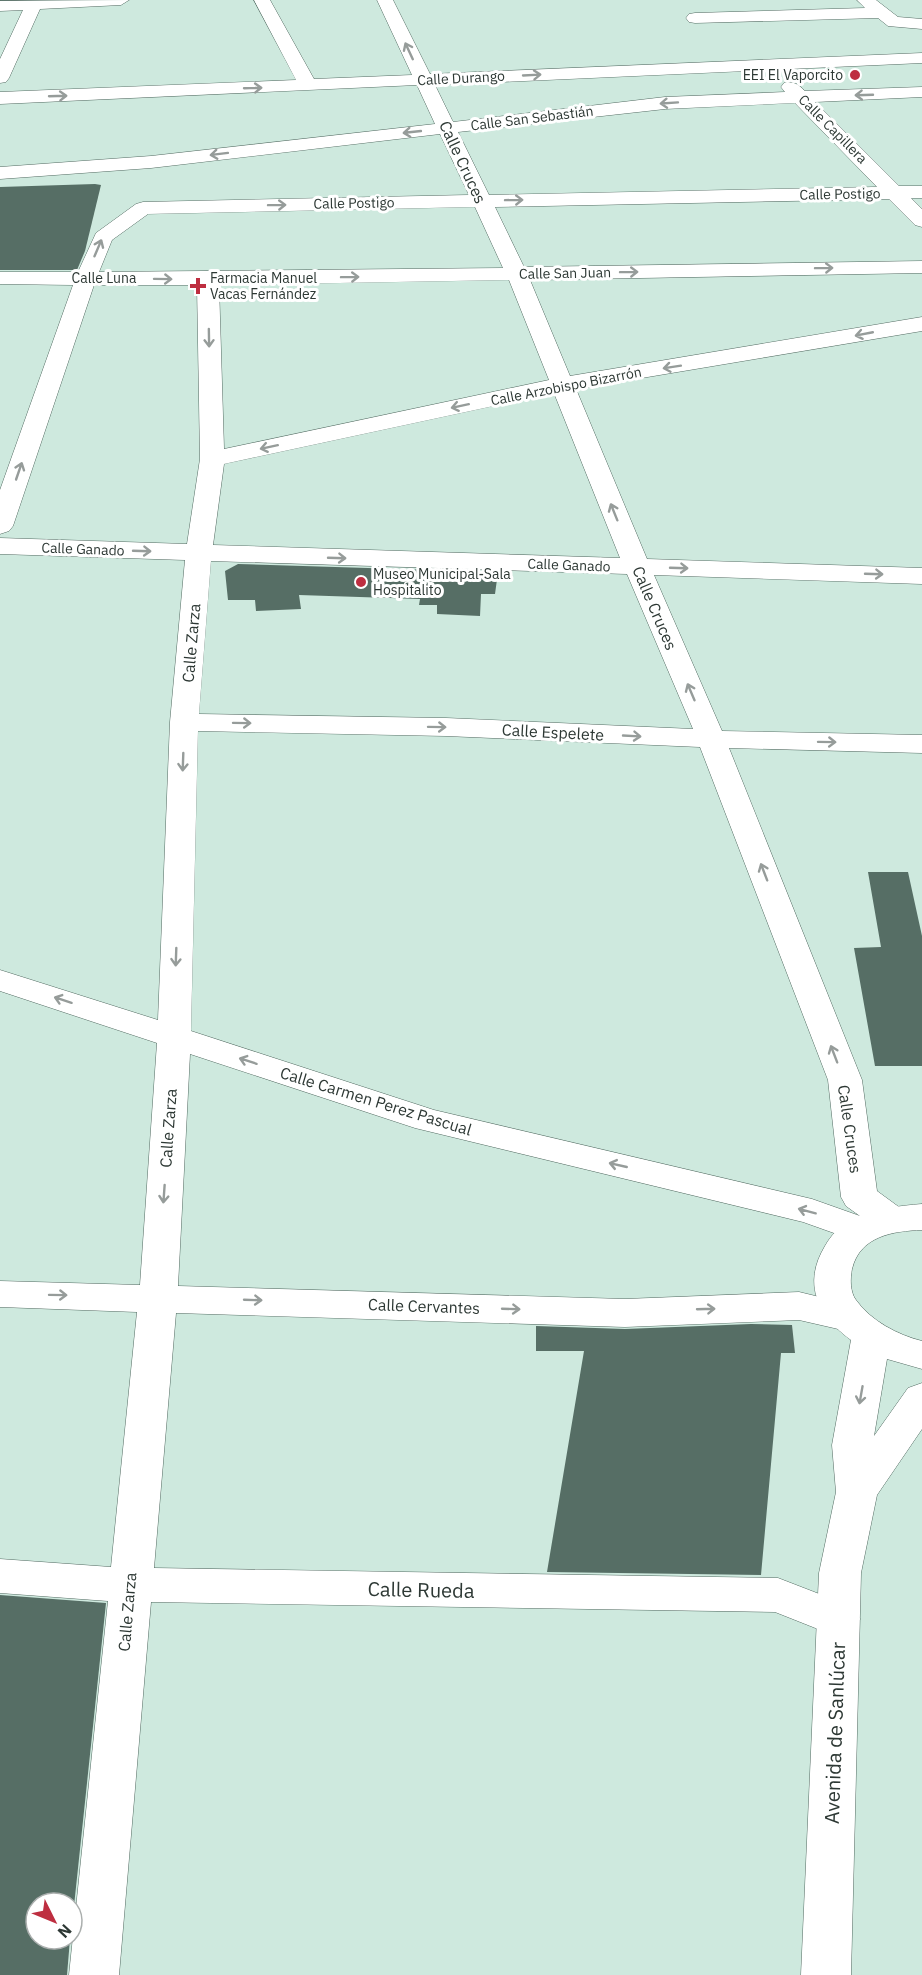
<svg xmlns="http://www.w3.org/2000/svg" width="922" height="1975" font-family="'IBM Plex Sans',sans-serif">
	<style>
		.building { fill: #566e65 }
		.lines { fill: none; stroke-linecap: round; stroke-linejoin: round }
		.minor-casing { stroke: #536b62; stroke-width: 1 }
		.major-casing { stroke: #536b62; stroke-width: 1 }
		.minor { fill: #fff; fill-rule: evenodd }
		.major { fill: #fff; fill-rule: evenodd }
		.oneway { stroke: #969c9a }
		.poi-dot { fill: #be2e40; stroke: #fff; stroke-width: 2 }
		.labels { text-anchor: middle; stroke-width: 6; stroke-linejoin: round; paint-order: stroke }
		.far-poi-label { font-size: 14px; fill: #2d3834; stroke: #fff; text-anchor: start }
		.far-street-label { font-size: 14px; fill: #2d3834; stroke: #fff }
		.street-label { font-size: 16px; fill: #2d3834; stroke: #fff }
		.near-street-label { font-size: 20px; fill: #2d3834; stroke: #fff }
	</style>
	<rect width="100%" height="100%" fill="#cee9de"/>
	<!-- building -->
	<g class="building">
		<polygon points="95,184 101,185 85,251 77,270 0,270 0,187"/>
		<polygon points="238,564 498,572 495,594 481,594 480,616 437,614 437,605 419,605 420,599 299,595 301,609 256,611 255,600 228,600 225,571"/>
		<polygon points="868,872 908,872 922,936 922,1066 875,1066 854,948 881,947"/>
		<polygon points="751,1324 792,1325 795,1353 781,1353 761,1575 547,1572 584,1351 536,1351 536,1326 625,1329"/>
		<polygon points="0,1595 106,1603 72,1925 72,1903 36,1903 36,1939 70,1939 67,1975 0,1975"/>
	</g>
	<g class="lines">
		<defs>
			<g id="minor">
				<polygon points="129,0 121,5 40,9 9,78 6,82 0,83 0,59 23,10 0,11 0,1"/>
				<path d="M 254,0 L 270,0 L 314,79 L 412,75 L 377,0 L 393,0 L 430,74 L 922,53 L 922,63 L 435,85 L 453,122 L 665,97 L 785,92 L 781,87 L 784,83 C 794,81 798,84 805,91 L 922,87 L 922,97 L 815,102 L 899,186 L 922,186 L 922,198 L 911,198 L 922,209 L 922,227 L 915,225 L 889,199 L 495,207 L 524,267 L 922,261 L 922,273 L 530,280 L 570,376 L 922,317 L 922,331 L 576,389 L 647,559 L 922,568 L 922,584 L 654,575 L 722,731 L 922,735 L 922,753 L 729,748 L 862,1080 L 877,1191 L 903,1210 L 908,1219 L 903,1228 L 890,1232 L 880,1229 L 875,1239 L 862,1243 L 803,1222 L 415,1128 L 190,1054 L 178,1286 L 625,1299 L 799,1292 L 861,1307 L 866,1317 L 861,1327 L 847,1331 L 799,1320 L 625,1327 L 176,1313 L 154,1568 L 778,1578 L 853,1607 L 860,1619 L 853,1631 L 838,1637 L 775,1612 L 151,1602 L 119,1975 L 69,1975 L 108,1601 L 0,1593 L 0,1559 L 111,1567 L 137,1312 L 0,1307 L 0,1281 L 140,1285 L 157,1043 L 0,991 L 0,970 L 158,1020 L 170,722 L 185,560 L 0,554 L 0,538 L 187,544 L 200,459 L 197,285 L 94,285 L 13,526 L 9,531 L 0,534 L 0,490 L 73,285 L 0,284 L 0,272 L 78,272 L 96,233 L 136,204 L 143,202 L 469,195 L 440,134 L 151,168 L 0,179 L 0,167 L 151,156 L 435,124 L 417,85 L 0,104 L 0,92 L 296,80 ZM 795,103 L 877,187 L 489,195 L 458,132 L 665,109 ZM 475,207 L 503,268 L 99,272 L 112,240 L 148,214 ZM 509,280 L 549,380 L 224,449 L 219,285 ZM 554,393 L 620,558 L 213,545 L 224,464 ZM 211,561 L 627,574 L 693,729 L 446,718 L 199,714 ZM 198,731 L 446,736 L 700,747 L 828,1080 L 841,1197 L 846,1206 L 860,1216 L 812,1199 L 434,1110 L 191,1031 Z"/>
				<polygon points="857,0 876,0 898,17 922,19 922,29 888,26 878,18 695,23 689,22 686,18 689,14 695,13 865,8"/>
			</g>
			<path id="major" d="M 922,1204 L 922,1230 C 893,1231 860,1236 852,1269 C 850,1279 850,1292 856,1300 C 871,1321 898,1335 922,1341 L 922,1369 L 887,1359 L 874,1436 L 908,1388 L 922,1383 L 922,1429 L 877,1495 L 861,1573 L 851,1975 L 801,1975 L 819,1573 L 836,1492 L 832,1445 L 851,1340 C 818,1316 802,1284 825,1246 C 831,1235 840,1226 851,1220 C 872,1209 898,1206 922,1204 Z"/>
		</defs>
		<!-- minor casing -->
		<use href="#minor" class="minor-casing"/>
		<!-- major casing -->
		<use href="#major" class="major-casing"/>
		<!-- minor -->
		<use href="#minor" class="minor"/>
		<!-- major -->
		<use href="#major" class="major"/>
	</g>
	<!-- one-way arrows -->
	<defs><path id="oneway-shaft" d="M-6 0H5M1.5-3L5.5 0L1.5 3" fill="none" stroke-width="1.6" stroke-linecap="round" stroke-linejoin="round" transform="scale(1.5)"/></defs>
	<g class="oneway">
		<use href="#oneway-shaft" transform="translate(409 51) rotate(-115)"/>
		<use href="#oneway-shaft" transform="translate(532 75) rotate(-3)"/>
		<use href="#oneway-shaft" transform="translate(253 88) rotate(-2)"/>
		<use href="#oneway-shaft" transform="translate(864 95) rotate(178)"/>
		<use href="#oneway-shaft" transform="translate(58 96) rotate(-2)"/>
		<use href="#oneway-shaft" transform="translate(669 103) rotate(176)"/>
		<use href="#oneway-shaft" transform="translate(412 132) rotate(174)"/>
		<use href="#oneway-shaft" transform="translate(219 154) rotate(173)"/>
		<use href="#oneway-shaft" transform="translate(514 200) rotate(-1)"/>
		<use href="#oneway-shaft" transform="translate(277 205) rotate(-1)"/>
		<use href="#oneway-shaft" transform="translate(98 248) rotate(-67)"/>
		<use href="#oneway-shaft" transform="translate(824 268) rotate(-1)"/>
		<use href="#oneway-shaft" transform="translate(629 272) rotate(-1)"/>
		<use href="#oneway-shaft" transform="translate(350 277) rotate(-1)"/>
		<use href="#oneway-shaft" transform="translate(163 279) rotate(1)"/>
		<use href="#oneway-shaft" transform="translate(864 334) rotate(169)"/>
		<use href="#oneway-shaft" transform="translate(209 338) rotate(89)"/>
		<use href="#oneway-shaft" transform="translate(672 367) rotate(171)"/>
		<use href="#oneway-shaft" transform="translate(460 406) rotate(168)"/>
		<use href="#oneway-shaft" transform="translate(269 447) rotate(168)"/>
		<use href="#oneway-shaft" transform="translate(19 471) rotate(-71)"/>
		<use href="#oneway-shaft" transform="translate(614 512) rotate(-112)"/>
		<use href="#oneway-shaft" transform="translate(142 551) rotate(2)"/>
		<use href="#oneway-shaft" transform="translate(337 558) rotate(2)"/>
		<use href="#oneway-shaft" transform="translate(679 568) rotate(2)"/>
		<use href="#oneway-shaft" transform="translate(874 574) rotate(2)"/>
		<use href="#oneway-shaft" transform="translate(691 692) rotate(-113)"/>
		<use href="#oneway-shaft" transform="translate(242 723) rotate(1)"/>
		<use href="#oneway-shaft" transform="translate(437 727) rotate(1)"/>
		<use href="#oneway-shaft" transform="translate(632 736) rotate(3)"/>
		<use href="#oneway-shaft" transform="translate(827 742) rotate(1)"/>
		<use href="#oneway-shaft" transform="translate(183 762) rotate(92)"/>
		<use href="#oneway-shaft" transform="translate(764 872) rotate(-111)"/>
		<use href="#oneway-shaft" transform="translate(176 957) rotate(92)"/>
		<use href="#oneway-shaft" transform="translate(63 1000) rotate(-162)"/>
		<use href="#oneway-shaft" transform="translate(834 1054) rotate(-111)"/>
		<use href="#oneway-shaft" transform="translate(248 1061) rotate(-162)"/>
		<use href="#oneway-shaft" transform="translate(618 1165) rotate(-167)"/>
		<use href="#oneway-shaft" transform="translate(164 1194) rotate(94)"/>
		<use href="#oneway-shaft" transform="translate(807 1211) rotate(-165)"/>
		<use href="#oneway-shaft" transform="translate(58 1295) rotate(1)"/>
		<use href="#oneway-shaft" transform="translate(253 1300) rotate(2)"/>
		<use href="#oneway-shaft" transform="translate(511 1309) rotate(2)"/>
		<use href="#oneway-shaft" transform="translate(706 1309) rotate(-2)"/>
		<use href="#oneway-shaft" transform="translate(861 1395) rotate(100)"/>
	</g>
	<!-- markers -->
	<g class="poi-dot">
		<circle cx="855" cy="75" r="6"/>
		<path d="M195 277h6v6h6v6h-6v6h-6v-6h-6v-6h6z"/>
		<circle cx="361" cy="582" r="6"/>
	</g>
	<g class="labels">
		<!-- far-poi labels -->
		<g class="far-poi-label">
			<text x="843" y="80" text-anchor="end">EEI El Vaporcito</text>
			<text x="210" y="283">Farmacia Manuel<tspan x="210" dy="16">Vacas Fernández</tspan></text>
			<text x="373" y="579">Museo Municipal-Sala<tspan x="373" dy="16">Hospitalito</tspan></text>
		</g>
		<!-- far-street labels -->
		<g class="far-street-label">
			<text transform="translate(461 78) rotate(-3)" y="5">Calle Durango</text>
			<text transform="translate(532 118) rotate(-7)" y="5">Calle San Sebastián</text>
			<text transform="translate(833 129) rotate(45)" y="5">Calle Capillera</text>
			<text transform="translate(840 194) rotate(-1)" y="5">Calle Postigo</text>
			<text transform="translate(354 203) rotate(-1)" y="5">Calle Postigo</text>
			<text transform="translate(565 273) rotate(-1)" y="5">Calle San Juan</text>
			<text x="104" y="283">Calle Luna</text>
			<text transform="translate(566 386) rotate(-11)" y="5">Calle Arzobispo Bizarrón</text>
			<text transform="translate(83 549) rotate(2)" y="5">Calle Ganado</text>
			<text transform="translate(569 565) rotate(2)" y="5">Calle Ganado</text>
		</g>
		<!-- street labels -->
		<g class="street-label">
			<text transform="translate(463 162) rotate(65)" y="6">Calle Cruces</text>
			<text transform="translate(655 608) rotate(67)" y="6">Calle Cruces</text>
			<text transform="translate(191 643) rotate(-85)" y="6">Calle Zarza</text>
			<text transform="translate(553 732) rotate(3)" y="6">Calle Espelete</text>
			<text transform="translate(376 1101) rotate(17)" y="6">Calle Carmen Perez Pascual</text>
			<text transform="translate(168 1128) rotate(-86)" y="6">Calle Zarza</text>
			<text transform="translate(850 1129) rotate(82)" y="6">Calle Cruces</text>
			<text transform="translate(424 1306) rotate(2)" y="6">Calle Cervantes</text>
			<text transform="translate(127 1612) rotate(-85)" y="6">Calle Zarza</text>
		</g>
		<!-- near-street labels -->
		<g class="near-street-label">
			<text transform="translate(421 1590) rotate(1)" y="7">Calle Rueda</text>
			<text transform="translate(835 1733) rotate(-88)" y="7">Avenida de Sanlúcar</text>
		</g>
	</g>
	<!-- north arrow -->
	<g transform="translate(54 1921) rotate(133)"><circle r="28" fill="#ffffff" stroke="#abafae" stroke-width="1.5"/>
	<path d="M0-4.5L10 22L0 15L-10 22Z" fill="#be2e40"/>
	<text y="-9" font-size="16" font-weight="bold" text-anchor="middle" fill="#2d3834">N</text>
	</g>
</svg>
